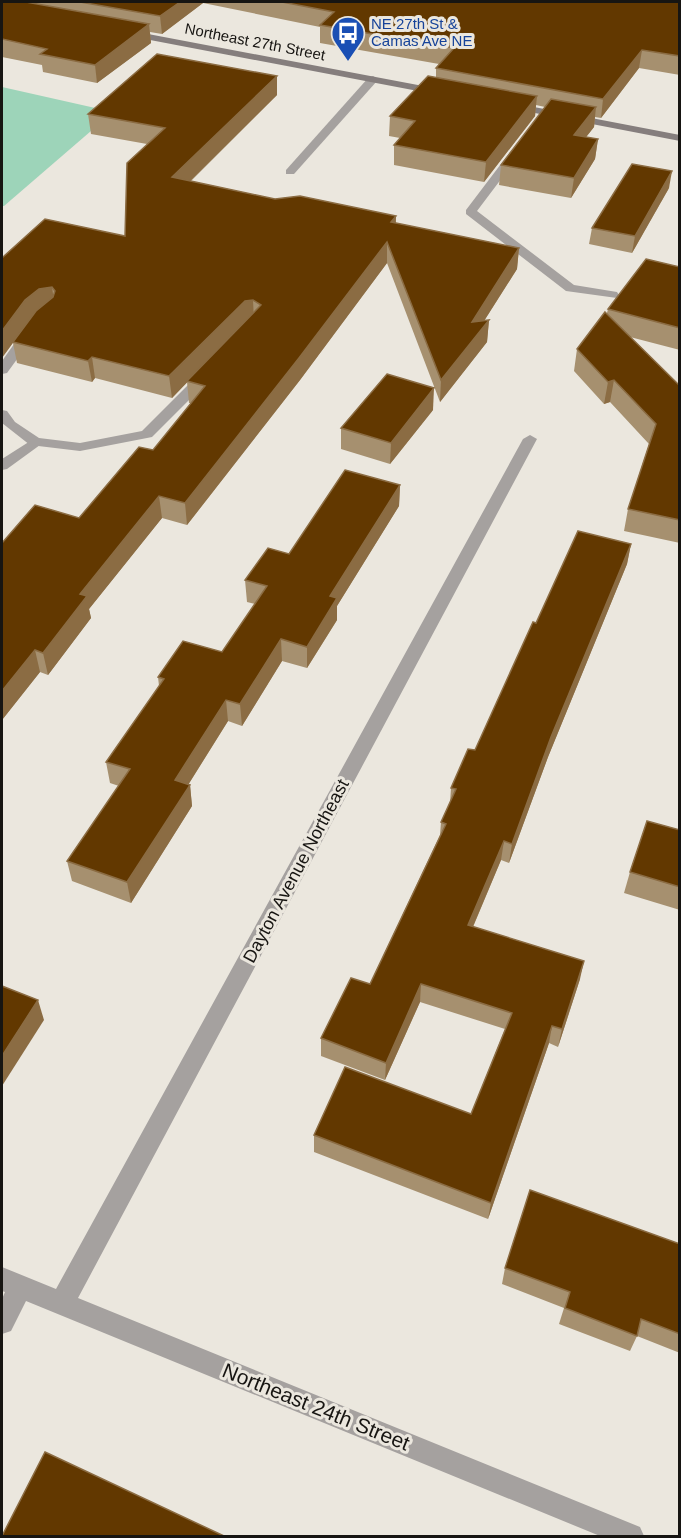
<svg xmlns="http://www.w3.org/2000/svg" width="681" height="1538" font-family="Arial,sans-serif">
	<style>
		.green { fill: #9dd4b9 }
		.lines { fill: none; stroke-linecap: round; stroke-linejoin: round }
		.lane { fill: #a5a19f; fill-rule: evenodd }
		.street { fill: #a5a19f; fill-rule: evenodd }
		.secondary { fill: #857e7d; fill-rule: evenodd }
		.wall { fill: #a6906f }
		.shaded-wall { fill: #8b6c43 }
		.building { fill: #623800; stroke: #8b6c43; stroke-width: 1.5 }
		.labels { text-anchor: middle; stroke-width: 6; stroke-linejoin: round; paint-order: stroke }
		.far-transit-label { font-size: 15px; fill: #164399; stroke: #ebe7de; text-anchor: start }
		.far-street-label { font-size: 15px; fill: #171512; stroke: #ebe7de }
		.street-label { font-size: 18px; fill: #171512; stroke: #ebe7de }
		.near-street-label { font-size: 21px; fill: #171512; stroke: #ebe7de }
	</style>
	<rect width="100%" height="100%" fill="#ebe7de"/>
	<!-- green -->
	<polygon class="green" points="2,87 113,112 4,206 2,206"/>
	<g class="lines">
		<!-- lane -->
		<g class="lane">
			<polygon points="514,151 520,154 477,211 574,285 617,292 619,295 617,298 566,291 466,214 466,210 510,152"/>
			<polygon points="29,329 36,333 7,373 2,374 2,361 24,330"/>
			<polygon points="205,372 210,373 212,376 210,379 152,437 147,438 80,451 30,445 2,423 2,410 7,411 15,422 39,438 80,443 142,431 200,373"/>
		</g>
		<!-- street -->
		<g class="street">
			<polygon points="373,76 378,79 377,81 294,174 286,174 286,170 369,77"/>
			<polygon points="530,435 537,439 78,1298 640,1527 644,1536 600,1536 26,1301 11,1331 2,1334 2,1299 5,1292 2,1291 2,1267 56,1289 523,439"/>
			<polygon points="35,438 40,439 42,442 40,445 7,469 2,470 2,459"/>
		</g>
		<!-- secondary -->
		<g class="secondary">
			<polygon points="127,30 439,89 444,92 439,95 124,35 124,31"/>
			<polygon points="513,103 680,135 680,141 509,108 508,106"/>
		</g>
	</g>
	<!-- wall -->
	<g class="wall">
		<polygon points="2,2 680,2 680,75 639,68 601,118 595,117 594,127 586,137 598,139 595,159 571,198 499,185 501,165 545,107 536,105 535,116 484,182 394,165 394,145 400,138 389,136 390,116 436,77 436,68 439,64 320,43 320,27 203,3 162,34 150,32 151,43 97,83 43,72 42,65 2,57"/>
		<polygon points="277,95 191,181 275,199 396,216 396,223 519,248 517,269 484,321 489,320 487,342 440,402 387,263 300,380 187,525 162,518 89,609 91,618 48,675 40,672 2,720 2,543 79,518 153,450 191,403 189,403 187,382 172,398 95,378 92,382 17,363 13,343 3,257 125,236 147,144 91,134 88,114"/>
		<polygon points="669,188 632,253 589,244 592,228"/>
		<polygon points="680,267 680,350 630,337 680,386 680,543 624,531 628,509 649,444 610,402 604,404 574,371 577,349 607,313 608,309"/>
		<polygon points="433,410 390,464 341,449 341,428"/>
		<polygon points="400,485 399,506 337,606 337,620 307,668 282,661 242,726 228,721 188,785 190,785 192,806 131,903 72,881 67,861 119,786 110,783 106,762 159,686 158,677 222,652 255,604 247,602 245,580"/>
		<polygon points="631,544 627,564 548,757 509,863 501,860 473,927 580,979 558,1047 549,1043 488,1219 314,1152 314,1135 471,1114 505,1029 420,1002 385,1080 321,1056 321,1038 370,984 440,835 441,822 450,803 451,788 475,750 536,623"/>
		<polygon points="680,830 680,910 624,893 630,872"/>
		<polygon points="680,1244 680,1353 637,1336 630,1351 559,1324 564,1308 502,1284 505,1268"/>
	</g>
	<!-- shaded-wall -->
	<g class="shaded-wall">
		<polygon points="180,2 203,2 203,3 162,34 160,16"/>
		<polygon points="149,24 151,43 97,83 95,65"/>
		<polygon points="642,50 639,68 601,118 603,99"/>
		<polygon points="277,76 277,95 174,197 172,177"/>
		<polygon points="537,96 535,116 484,182 486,162"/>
		<polygon points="596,107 594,127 572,155 574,135"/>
		<polygon points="598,139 595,159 571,198 574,178"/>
		<polygon points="672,171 669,188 632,253 635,236"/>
		<polygon points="396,216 395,236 391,222"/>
		<polygon points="387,242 387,263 300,380 187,525 185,503"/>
		<polygon points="519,248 517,269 470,343 472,322"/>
		<polygon points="52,287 55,308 29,321 2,358 2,331 25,300 39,289"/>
		<polygon points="253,300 254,321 246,322 172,398 169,376 245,301"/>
		<polygon points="489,320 487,342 440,402 441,380"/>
		<polygon points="92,357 95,378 92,382 88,361"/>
		<polygon points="614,380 610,402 604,404 608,382"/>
		<polygon points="434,388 433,410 390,464 391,443"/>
		<polygon points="400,485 399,506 337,606 337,620 307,668 307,647 330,596"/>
		<polygon points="159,496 162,518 89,609 91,618 48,675 43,653 80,594"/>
		<polygon points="631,544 627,564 548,757 509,863 512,844 551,737"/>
		<polygon points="281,639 282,661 242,726 240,704"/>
		<polygon points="35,650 40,672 2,720 2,691"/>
		<polygon points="226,700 228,721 178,801 175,780"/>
		<polygon points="190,785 192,806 131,903 127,882"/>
		<polygon points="504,841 501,860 466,943 468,925"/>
		<polygon points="584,961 580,979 558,1047 562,1029"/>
		<polygon points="421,984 420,1002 385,1080 386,1063"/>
		<polygon points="38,1000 44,1020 2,1086 2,1056"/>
		<polygon points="552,1026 549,1043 488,1219 491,1203"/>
	</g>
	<!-- building -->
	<g class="building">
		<polygon points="2,2 26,2 149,24 95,65 40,54 47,49 2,39"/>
		<polygon points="80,2 180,2 160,16"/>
		<polygon points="282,2 680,2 680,56 642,50 603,99 436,68 454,48 320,25 334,12"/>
		<polygon points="157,54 277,76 172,177 275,199 300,196 396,216 391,222 519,248 472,322 489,320 441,380 387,242 299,358 185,503 159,496 80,594 87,596 43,653 35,650 2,691 2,543 35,505 79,518 139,447 153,450 205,386 187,381 261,305 253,300 245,301 169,376 92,357 88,361 13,342 36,311 53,297 55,291 52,287 39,289 25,300 2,331 2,256 3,257 45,219 125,236 127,163 165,128 88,114"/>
		<polygon points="428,76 537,96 486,162 394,145 415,121 390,116"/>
		<polygon points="551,99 596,107 574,135 598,139 574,178 501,165"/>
		<polygon points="632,164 672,171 635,236 592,228"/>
		<polygon points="646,259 680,267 680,328 608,309"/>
		<polygon points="605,312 680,386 680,520 628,509 656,424 614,380 608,382 577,349"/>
		<polygon points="387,374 434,388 391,443 341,428"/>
		<polygon points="345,470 400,485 330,596 337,598 307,647 281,639 240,704 226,700 175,780 190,785 127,882 67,861 130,769 106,762 164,679 158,677 183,641 222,652 267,586 245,580 268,548 289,554"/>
		<polygon points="578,531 631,544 551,737 512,844 504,841 468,925 584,961 562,1029 552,1026 491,1203 314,1135 345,1067 471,1114 512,1013 421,984 386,1063 321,1038 351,978 370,984 446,824 441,822 456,789 451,788 468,749 475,750 533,622 536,623"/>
		<polygon points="647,821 680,830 680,887 630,872"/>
		<polygon points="2,986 38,1000 2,1056"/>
		<polygon points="530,1190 680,1244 680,1334 641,1319 637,1336 565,1308 570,1292 505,1268"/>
		<polygon points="45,1452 224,1536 2,1536"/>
	</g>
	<!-- icons -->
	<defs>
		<symbol id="bus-pin" viewBox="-11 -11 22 30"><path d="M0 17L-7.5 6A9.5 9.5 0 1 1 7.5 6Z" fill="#1a4fb4" stroke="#ebe7de"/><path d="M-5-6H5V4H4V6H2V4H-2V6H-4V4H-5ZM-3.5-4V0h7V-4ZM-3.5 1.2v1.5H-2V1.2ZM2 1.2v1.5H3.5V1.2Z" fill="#fff"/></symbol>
	</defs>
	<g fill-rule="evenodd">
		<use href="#bus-pin" x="329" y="14" width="38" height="52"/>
	</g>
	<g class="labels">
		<!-- far-transit labels -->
		<g class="far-transit-label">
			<text x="371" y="29">NE 27th St &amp;<tspan x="371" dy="17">Camas Ave NE</tspan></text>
		</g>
		<!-- far-street labels -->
		<g class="far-street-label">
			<text transform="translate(255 42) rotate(11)" y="5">Northeast 27th Street</text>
		</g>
		<!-- street labels -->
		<g class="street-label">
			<text transform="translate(296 871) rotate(-62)" y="6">Dayton Avenue Northeast</text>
		</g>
		<!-- near-street labels -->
		<g class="near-street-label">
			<text transform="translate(316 1407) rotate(22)" y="7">Northeast 24th Street</text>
		</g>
	</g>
	<!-- border -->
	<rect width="681" height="1538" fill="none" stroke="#171512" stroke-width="6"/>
</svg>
